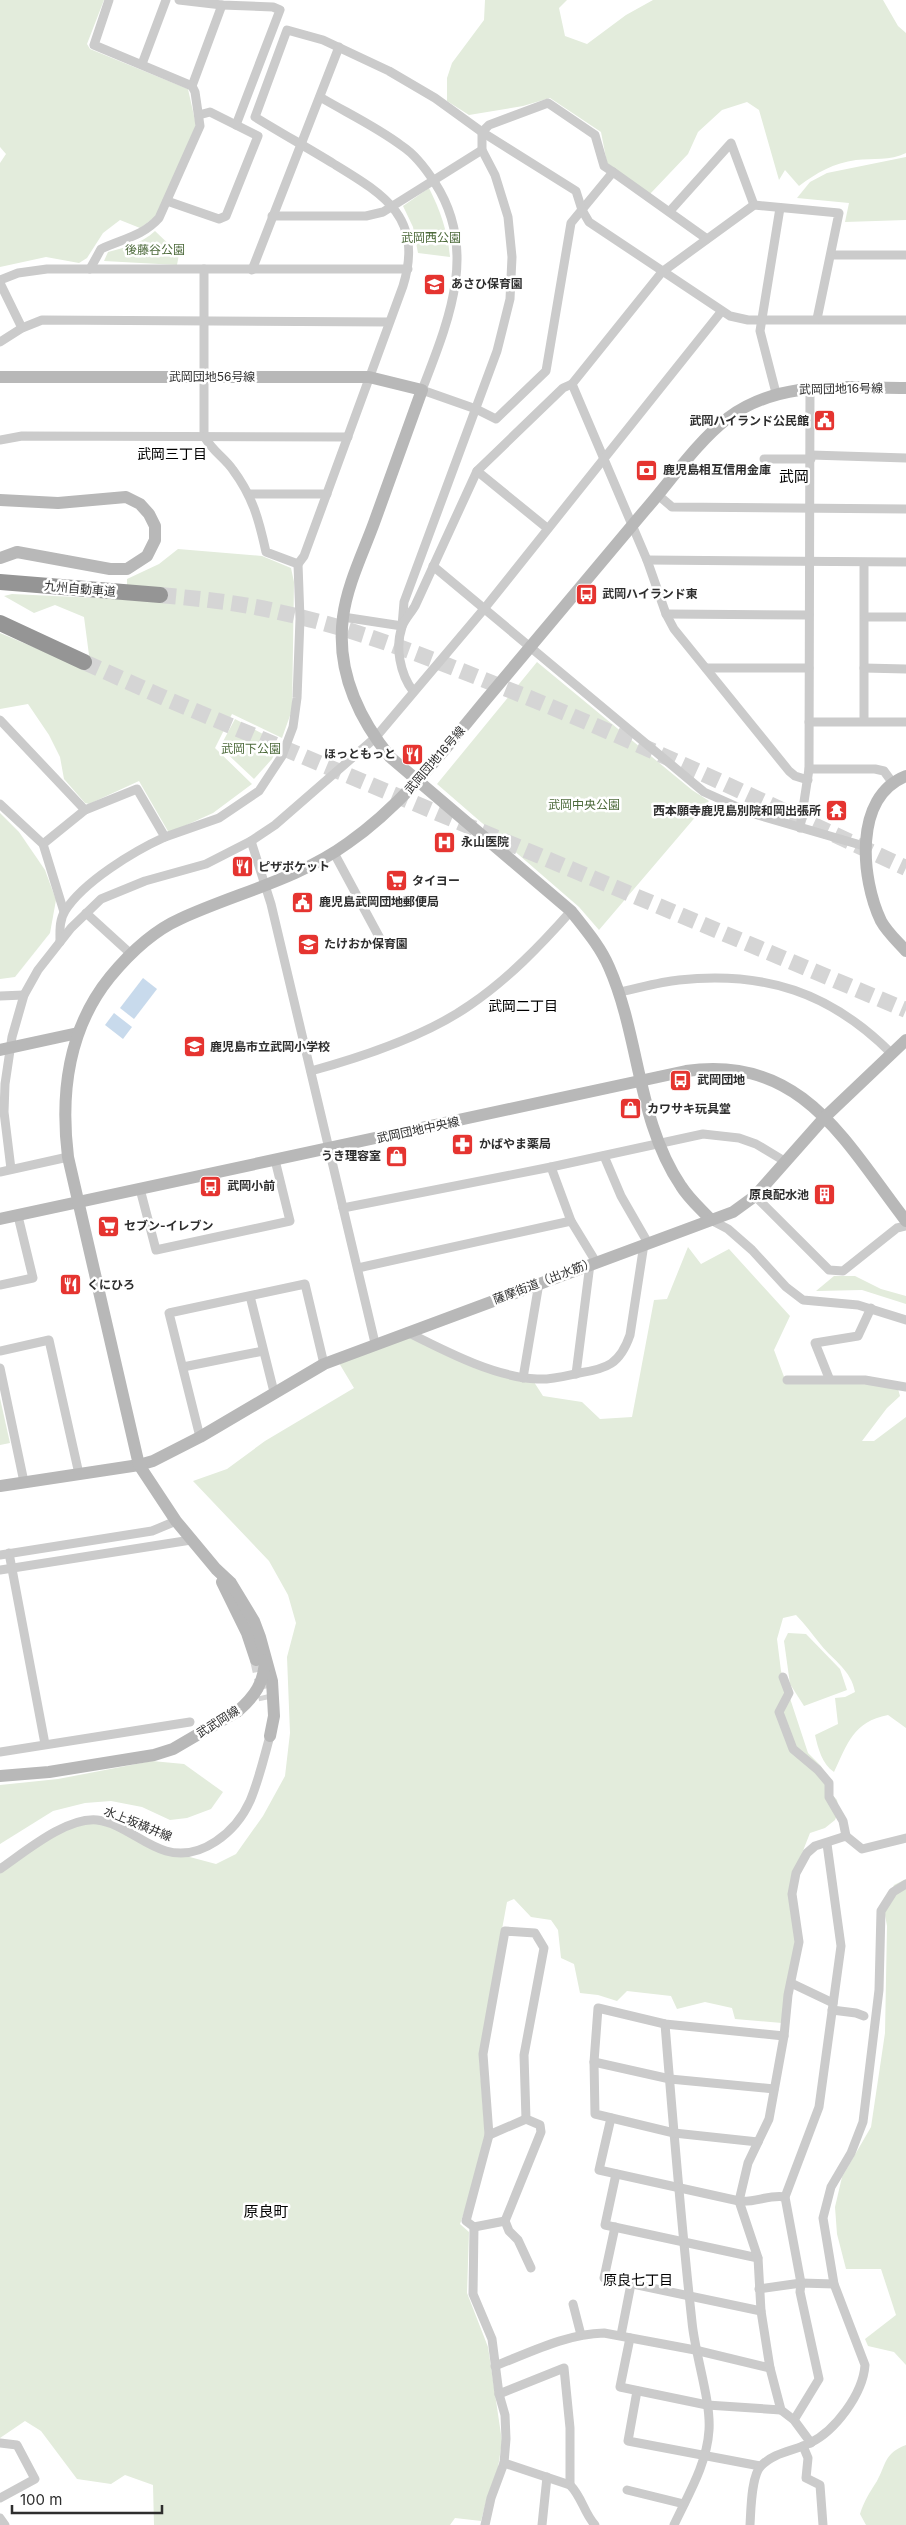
<svg xmlns="http://www.w3.org/2000/svg" width="906" height="2525" font-family="Inter,'Noto Sans JP',sans-serif">
	<style>
		.green { fill: #e3ecdc }
		.water { fill: #c8daec }
		.lines { fill: none; stroke-linecap: round; stroke-linejoin: round }
		.secondary-tunnel { stroke: #d5d5d5; stroke-width: 12; stroke-dasharray: 12 6; stroke-linecap: butt }
		.highway-tunnel { stroke: #d5d5d5; stroke-width: 16; stroke-dasharray: 16 8; stroke-linecap: butt }
		.street { stroke: #cbcbcb; stroke-width: 9 }
		.secondary { stroke: #b8b8b8; stroke-width: 12 }
		.highway { stroke: #959595; stroke-width: 16 }
		.secondary-bridge { stroke: #b8b8b8; stroke-width: 12 }
		.labels { text-anchor: middle; stroke-width: 5; stroke-linejoin: round; paint-order: stroke }
		.park-label { font-size: 12px; fill: #4d6a3b; stroke: #fff }
		.poi-label { font-size: 12px; font-weight: bold; fill: #2e2e2e; stroke: #fff; text-anchor: start }
		.street-label { font-size: 12px; fill: #2e2e2e; stroke: #fff }
		.neighbourhood-label { font-size: 14px; fill: #000; stroke: #fff }
		.quarter-label { font-size: 15px; fill: #000; stroke: #fff }
	</style>
	<rect width="100%" height="100%" fill="#fff"/>
	<!-- green -->
	<g class="green">
		<polygon points="0,0 104,0 87,44 90,49 188,89 196,125 161,207 155,217 140,228 120,220 103,233 87,258 79,263 46,257 0,267 0,163 6,154 0,147"/>
		<path d="M 485,0 L 567,0 L 559,8 L 565,36 L 587,44 L 626,15 L 653,0 L 883,0 L 898,26 L 906,33 L 906,153 C 890,161 873,158 856,160 C 834,163 816,173 799,186 L 785,170 L 779,180 L 759,110 L 747,102 L 722,110 L 698,132 L 688,154 L 650,194 L 607,163 L 601,132 L 550,98 L 523,106 L 469,115 L 447,101 L 447,78 L 452,63 L 484,20 Z"/>
		<polygon points="906,157 906,220 845,222 849,203 797,198 810,182 827,173"/>
		<path d="M 429,188 C 440,210 448,232 450,257 L 418,253 L 413,227 L 403,206 Z"/>
		<path d="M 155,231 L 179,254 L 177,265 L 104,261 L 108,252 C 126,247 141,244 155,231 Z"/>
		<polygon points="178,549 262,556 291,568 294,582 292,710 282,738 232,714 215,748 252,784 213,813 169,833 139,781 89,804 85,803 64,779 60,757 49,735 28,704 0,709 0,633 83,668 89,655 84,617 55,605 34,613 4,596 12,594 159,601 127,585 127,579 159,564"/>
		<polygon points="537,662 692,790 709,801 599,930 579,907 437,784"/>
		<polygon points="235,719 280,743 272,759 254,779 220,747"/>
		<polygon points="0,813 19,832 45,870 56,900 50,933 15,977 0,979"/>
		<path d="M 688,1247 L 701,1264 L 729,1249 L 790,1316 L 774,1350 L 786,1382 L 897,1385 L 900,1396 L 887,1408 L 862,1441 L 874,1441 L 906,1417 L 906,1728 L 888,1715 C 853,1722 848,1743 834,1772 C 822,1764 818,1748 815,1735 L 838,1724 L 835,1698 L 845,1697 L 855,1692 C 851,1670 834,1661 821,1645 C 812,1634 805,1624 796,1615 L 783,1618 L 777,1639 L 781,1671 L 808,1753 L 821,1766 L 829,1791 L 837,1800 L 839,1810 L 835,1820 L 825,1828 L 810,1833 L 795,1871 L 796,1942 L 782,2023 L 735,2019 L 732,2008 L 705,2002 L 677,2009 L 671,1996 L 627,1991 L 617,2001 L 598,1995 L 580,1993 L 574,1964 L 561,1958 L 558,1930 L 551,1920 L 531,1917 L 514,1899 L 507,1902 L 479,2055 L 485,2134 L 469,2198 L 460,2224 L 469,2232 L 467,2293 L 488,2347 L 502,2441 L 498,2468 L 487,2498 L 481,2521 L 455,2518 L 450,2525 L 154,2525 L 153,2485 L 125,2475 L 111,2484 L 77,2479 L 41,2431 L 25,2421 L 0,2438 L 0,1873 L 44,1837 L 95,1820 L 186,1856 L 216,1864 L 236,1854 L 263,1816 L 285,1776 L 290,1733 L 287,1657 L 296,1623 L 288,1595 L 269,1561 L 193,1481 L 227,1469 L 265,1441 L 354,1388 L 339,1363 L 407,1335 L 534,1382 L 543,1396 L 582,1402 L 600,1419 L 632,1417 L 654,1300 L 667,1299 Z"/>
		<polygon points="834,1276 855,1276 881,1289 906,1296 906,1304 862,1290 816,1291"/>
		<polygon points="0,1398 10,1443 0,1445"/>
		<polygon points="788,1633 806,1634 840,1669 847,1690 804,1706 790,1684 784,1641"/>
		<polygon points="152,1761 184,1764 223,1792 211,1809 187,1818 170,1820 142,1807 111,1801 85,1803 53,1811 0,1844 0,1785 58,1779"/>
		<polygon points="906,1879 906,2365 894,2352 868,2346 865,2339 896,2315 881,2269 846,2269 837,2234 835,2207 842,2177 871,2127 885,2033 887,1926 884,1909 894,1885"/>
		<path d="M 906,2445 L 906,2525 L 866,2525 L 860,2514 C 864,2501 870,2492 877,2481 C 886,2465 884,2453 906,2445 Z"/>
	</g>
	<!-- water -->
	<g class="water">
		<polygon points="143,978 157,989 134,1019 120,1008"/>
		<polygon points="114,1013 132,1027 123,1039 105,1025"/>
	</g>
	<g class="lines">
		<!-- secondary-tunnel -->
		<polyline class="secondary-tunnel" points="256,1660 265,1700"/>
		<!-- highway-tunnel -->
		<g class="highway-tunnel">
			<path d="M 160,595 C 202,599 243,603 283,613 C 366,631 444,664 522,695 C 652,748 779,809 906,868"/>
			<polyline points="84,662 169,700 906,1010"/>
		</g>
		<!-- street -->
		<g class="street">
			<polyline points="179,0 222,5 273,7 280,10 236,125"/>
			<polyline points="142,64 166,0"/>
			<polyline points="192,86 222,5"/>
			<path d="M 320,97 C 347,113 377,127 402,146 C 416,155 426,169 435,183 C 479,251 448,322 422,390 L 476,409 L 496,419 L 546,371 L 571,223 L 613,172 L 707,239"/>
			<polyline points="167,201 219,219 226,216 258,136 210,112 199,115"/>
			<polyline points="670,211 731,143 754,205"/>
			<polyline points="272,216 366,216 383,212 482,150"/>
			<polyline points="831,255 906,255"/>
			<path d="M 90,269 L 101,249 C 122,239 143,236 159,218 L 200,126 L 195,92 L 192,86 L 94,45 L 109,0"/>
			<path d="M 204,269 L 204,436 C 213,452 224,457 233,470 C 253,497 259,520 266,552 L 298,564 L 304,556 L 403,286 C 424,218 385,195 334,164 C 308,148 281,133 255,117 L 287,30 L 323,40 L 389,71 L 435,98 L 482,132 L 576,191 L 582,210 L 589,222 L 730,316 L 748,320 L 906,320"/>
			<polyline points="252,270 339,47"/>
			<polyline points="0,280 18,273 47,269 408,269"/>
			<polyline points="0,283 22,328"/>
			<polyline points="0,342 22,328 42,320 389,322"/>
			<polyline points="572,384 647,560 666,614 674,629 789,771 795,776 808,780"/>
			<polyline points="776,393 760,331 780,208"/>
			<polyline points="0,440 22,436 348,437"/>
			<polyline points="811,455 906,458"/>
			<polyline points="764,459 811,459"/>
			<polyline points="477,471 547,528"/>
			<polyline points="249,494 327,494"/>
			<polyline points="658,495 672,507 906,509"/>
			<polyline points="647,560 906,562"/>
			<polyline points="864,563 864,721"/>
			<polyline points="433,566 704,792 751,813 864,846"/>
			<polyline points="666,614 809,615"/>
			<polyline points="343,617 402,626 404,602 497,351 510,299 512,257 508,217 495,175 482,150 482,132 489,125 548,103 595,135 604,166 613,172"/>
			<polyline points="865,617 906,617"/>
			<polyline points="706,668 809,668"/>
			<polyline points="864,668 906,669"/>
			<path d="M 413,691 C 400,674 395,647 402,627 C 404,620 411,613 415,606 L 477,471 L 563,388 L 572,384 L 662,272 L 754,205 L 839,213 L 817,319"/>
			<polyline points="0,720 85,810"/>
			<polyline points="809,722 906,722"/>
			<polyline points="809,769 875,769 884,771 892,782"/>
			<polyline points="0,804 43,844 64,912"/>
			<polyline points="800,828 809,769 810,388"/>
			<polyline points="165,837 219,818 259,791 282,756 293,727 297,698 300,619 298,564"/>
			<polyline points="251,841 271,904 375,1343"/>
			<path d="M 43,844 L 85,810 L 137,789 L 165,837 C 134,851 83,882 65,911 C 59,920 60,932 60,942"/>
			<polyline points="334,853 383,944"/>
			<polyline points="86,913 131,954"/>
			<path d="M 619,992 C 639,988 659,982 679,980 C 765,971 830,992 891,1053"/>
			<polyline points="0,996 24,995"/>
			<path d="M 311,1071 C 362,1057 426,1036 470,1005 C 508,979 540,946 571,911"/>
			<polyline points="604,1156 621,1196 648,1243"/>
			<polyline points="551,1167 571,1221 596,1262"/>
			<polyline points="11,1169 4,1112 5,1084 12,1037 24,995 38,970 71,928 101,899 145,881 206,864 251,841 275,825 375,738 484,609 721,312"/>
			<polyline points="0,1172 68,1157"/>
			<polyline points="140,1189 156,1250 290,1221 275,1160"/>
			<polyline points="755,1196 829,1270 843,1271 897,1228 906,1226"/>
			<polyline points="343,1208 551,1167 703,1134 739,1138 756,1144 786,1162"/>
			<polyline points="711,1220 728,1229 752,1250 786,1287 803,1300 858,1305 906,1320"/>
			<polyline points="358,1268 571,1221"/>
			<polyline points="0,1285 33,1278 18,1216"/>
			<polyline points="250,1296 274,1392"/>
			<path d="M 407,1332 C 445,1351 494,1377 537,1379 C 551,1380 565,1376 579,1373 C 607,1369 620,1364 630,1335 L 644,1244"/>
			<polyline points="0,1351 49,1340 79,1474"/>
			<polyline points="183,1367 263,1351"/>
			<polyline points="0,1368 24,1482"/>
			<polyline points="576,1374 590,1264"/>
			<polyline points="523,1378 539,1283"/>
			<polyline points="829,1378 815,1343 858,1336 871,1308"/>
			<polyline points="787,1380 865,1380 906,1387"/>
			<polyline points="200,1437 169,1313 305,1284 324,1364"/>
			<polyline points="9,1553 45,1744"/>
			<polyline points="0,1555 152,1531 176,1521"/>
			<polyline points="0,1570 191,1540"/>
			<polyline points="783,1677 789,1693 779,1712 793,1749 818,1770 829,1783 829,1797 843,1821 846,1836"/>
			<polyline points="0,1752 190,1722"/>
			<path d="M 0,1869 C 25,1852 66,1817 97,1820 C 122,1823 142,1844 166,1851 C 201,1861 236,1832 250,1801 C 259,1780 264,1757 270,1736"/>
			<polygon points="505,1931 535,1933 544,1948 524,2055 526,2119 540,2125 541,2132 505,2221 474,2227 466,2221 489,2135 483,2054"/>
			<polyline points="791,1983 833,2003"/>
			<polyline points="832,2010 856,2013 864,2016"/>
			<path d="M 665,2024 C 673,2123 681,2223 692,2322 C 695,2355 711,2400 709,2430 C 707,2464 688,2495 674,2525"/>
			<polyline points="594,2062 670,2079 774,2089"/>
			<path d="M 611,2118 L 599,2170 L 739,2201 C 755,2203 770,2194 785,2197"/>
			<polyline points="489,2135 526,2119"/>
			<polyline points="758,2142 674,2133 595,2114 594,2062 598,2008 665,2024 784,2036"/>
			<polyline points="616,2174 605,2225 758,2258"/>
			<polyline points="505,2221 509,2231 518,2240 531,2268"/>
			<polyline points="474,2227 473,2294 492,2339 499,2394 505,2415 506,2439 504,2463 491,2498 485,2525"/>
			<polyline points="615,2227 604,2278 761,2311"/>
			<polyline points="759,2289 801,2283 834,2284"/>
			<polyline points="573,2304 581,2335"/>
			<polyline points="621,2335 631,2284"/>
			<polyline points="630,2338 620,2387 707,2405 781,2410"/>
			<path d="M 495,2366 C 531,2352 566,2334 604,2333 L 695,2350 L 770,2368"/>
			<polyline points="637,2391 628,2441 760,2466"/>
			<polyline points="499,2394 564,2368 570,2428 570,2485"/>
			<polyline points="794,2420 819,2379 800,2292 801,2283 785,2197 819,2107 841,1946 827,1844"/>
			<polyline points="0,2443 17,2445 35,2479 0,2498"/>
			<polyline points="811,2443 794,2420 781,2410 770,2368 761,2311 758,2258 739,2201 748,2163 769,2119 784,2036 788,1995 799,1942 792,1894 796,1873 807,1853 815,1846 846,1836 862,1849 906,1838"/>
			<polyline points="803,2446 808,2458 806,2478 820,2485 823,2525"/>
			<path d="M 504,2463 L 570,2485 C 582,2497 584,2513 595,2525"/>
			<polyline points="627,2490 684,2504"/>
			<polyline points="0,2518 5,2525"/>
			<polyline points="542,2525 547,2477"/>
			<path d="M 750,2525 C 751,2510 751,2476 761,2466 C 774,2452 794,2451 810,2443 C 835,2431 863,2394 865,2365 L 834,2284 L 823,2218 L 831,2187 L 851,2153 L 863,2122 L 879,1990 L 881,1911 L 893,1892 L 906,1884"/>
		</g>
		<!-- secondary -->
		<g class="secondary">
			<path d="M 0,377 L 369,377 L 422,390 C 406,434 390,479 374,523 C 363,553 347,585 343,617 C 336,670 357,716 390,757 L 571,911 C 585,929 600,946 609,967 C 640,1037 637,1121 681,1186 C 689,1199 701,1209 711,1220"/>
			<polyline points="0,500 58,503 126,497 140,504 149,514 155,526 155,540 147,556 127,569 110,569 17,552 0,558"/>
			<path d="M 906,776 C 853,797 861,879 881,921 C 887,932 897,941 906,951"/>
			<polyline points="0,1050 78,1033"/>
			<path d="M 0,1219 L 686,1071 C 802,1054 845,1142 906,1221"/>
			<polyline points="0,1486 139,1465 153,1461 200,1437 324,1364 733,1212 755,1196 825,1117 906,1040"/>
			<polyline points="222,1582 247,1633 256,1660"/>
			<path d="M 270,1736 L 274,1716 L 272,1681 L 260,1637 L 254,1621 L 231,1583 L 216,1569 L 176,1521 L 139,1465 L 68,1157 C 60,1092 68,1029 110,977 C 129,954 153,931 180,919 C 236,893 297,880 348,843 C 402,805 442,753 484,702 C 538,638 592,573 646,509 C 672,479 697,442 728,418 C 780,379 845,388 906,388"/>
			<polyline points="0,1776 49,1772 154,1755 173,1749 238,1711"/>
		</g>
		<!-- highway -->
		<g class="highway">
			<polyline points="0,582 160,595"/>
			<polyline points="0,623 84,662"/>
		</g>
		<!-- secondary-bridge -->
		<path class="secondary-bridge" d="M 238,1711 C 255,1696 264,1683 265,1660"/>
	</g>
	<!-- icons -->
	<defs>
		<symbol id="school-square" viewBox="-11 -11 22 22"><rect x="-9" y="-9" width="18" height="18" rx="4" fill="#e53430" stroke="#fff"/><path d="M0-5L7-2L0 1L-7-2ZM-4 1L0 2.5L4 1V4Q0 6-4 4Z" fill="#fff"/></symbol>
		<symbol id="civic-square" viewBox="-11 -11 22 22"><rect x="-9" y="-9" width="18" height="18" rx="4" fill="#e53430" stroke="#fff"/><path d="M-.6-6.5H3V-4.5H.6V-3L4-1V1h2V6H-6V1h2V-1L-.6-3ZM-1.2 2.5V6h2.4V2.5Z" fill="#fff"/></symbol>
		<symbol id="bank-square" viewBox="-11 -11 22 22"><rect x="-9" y="-9" width="18" height="18" rx="4" fill="#e53430" stroke="#fff"/><path d="M-6-4H6V4H-6ZM0-2.3a2.3 2.3 0 1 0 0 4.6a2.3 2.3 0 1 0 0-4.6Z" fill="#fff"/></symbol>
		<symbol id="bus-square" viewBox="-11 -11 22 22"><rect x="-9" y="-9" width="18" height="18" rx="4" fill="#e53430" stroke="#fff"/><path d="M-5-6H5V4H4V6H2V4H-2V6H-4V4H-5ZM-3.5-4V0h7V-4ZM-3.5 1.2v1.5H-2V1.2ZM2 1.2v1.5H3.5V1.2Z" fill="#fff"/></symbol>
		<symbol id="restaurant-square" viewBox="-11 -11 22 22"><rect x="-9" y="-9" width="18" height="18" rx="4" fill="#e53430" stroke="#fff"/><path d="M-5-6h1v4h1v-4h1v4h1v-4h1v5L-1.5 .5V6h-2V.5L-5-1ZM5-6V6H3V1.5H1.5Q1.5-4 5-6Z" fill="#fff"/></symbol>
		<symbol id="temple-square" viewBox="-11 -11 22 22"><rect x="-9" y="-9" width="18" height="18" rx="4" fill="#e53430" stroke="#fff"/><path d="M0-6L5-2H3V0L6.5 2.5H4V6H1.5V3h-3V6H-4V2.5H-6.5L-3 0V-2H-5Z" fill="#fff"/></symbol>
		<symbol id="hospital-square" viewBox="-11 -11 22 22"><rect x="-9" y="-9" width="18" height="18" rx="4" fill="#e53430" stroke="#fff"/><path d="M-5-5h3v3.5h4V-5h3V5h-3V1.5h-4V5h-3Z" fill="#fff"/></symbol>
		<symbol id="supermarket-square" viewBox="-11 -11 22 22"><rect x="-9" y="-9" width="18" height="18" rx="4" fill="#e53430" stroke="#fff"/><path d="M-6-5.5h2.5l.6 2H6L4.5 2H-2.5L-4.4-4H-6ZM-1.5 3.2a1.3 1.3 0 1 0 .1 0ZM3 3.2a1.3 1.3 0 1 0 .1 0Z" fill="#fff"/></symbol>
		<symbol id="shop-square" viewBox="-11 -11 22 22"><rect x="-9" y="-9" width="18" height="18" rx="4" fill="#e53430" stroke="#fff"/><path d="M-5-2.5h2.3a2.7 3.5 0 0 1 5.4 0H5L5.5 6h-11ZM-1.5-2.5h3a1.5 2.3 0 0 0-3 0Z" fill="#fff"/></symbol>
		<symbol id="pharmacy-square" viewBox="-11 -11 22 22"><rect x="-9" y="-9" width="18" height="18" rx="4" fill="#e53430" stroke="#fff"/><path d="M-2-6h4v4h4v4h-4v4h-4v-4h-4v-4h4Z" fill="#fff"/></symbol>
		<symbol id="building-square" viewBox="-11 -11 22 22"><rect x="-9" y="-9" width="18" height="18" rx="4" fill="#e53430" stroke="#fff"/><path d="M-4-6H4V6H1V3H-1V6H-4ZM-2.5-4.3h1.7v1.8h-1.7ZM.8-4.3h1.7v1.8H.8ZM-2.5-1h1.7V.8h-1.7ZM.8-1h1.7V.8H.8Z" fill="#fff"/></symbol>
	</defs>
	<g fill-rule="evenodd">
		<use href="#school-square" x="422" y="272" width="25" height="25"/>
		<use href="#civic-square" x="812" y="408" width="25" height="25"/>
		<use href="#bank-square" x="634" y="458" width="25" height="25"/>
		<use href="#bus-square" x="574" y="582" width="25" height="25"/>
		<use href="#restaurant-square" x="400" y="742" width="25" height="25"/>
		<use href="#temple-square" x="824" y="798" width="25" height="25"/>
		<use href="#hospital-square" x="432" y="830" width="25" height="25"/>
		<use href="#restaurant-square" x="230" y="854" width="25" height="25"/>
		<use href="#supermarket-square" x="384" y="868" width="25" height="25"/>
		<use href="#civic-square" x="290" y="890" width="25" height="25"/>
		<use href="#school-square" x="296" y="932" width="25" height="25"/>
		<use href="#school-square" x="182" y="1034" width="25" height="25"/>
		<use href="#bus-square" x="668" y="1068" width="25" height="25"/>
		<use href="#shop-square" x="618" y="1096" width="25" height="25"/>
		<use href="#pharmacy-square" x="450" y="1132" width="25" height="25"/>
		<use href="#shop-square" x="384" y="1144" width="25" height="25"/>
		<use href="#bus-square" x="198" y="1174" width="25" height="25"/>
		<use href="#building-square" x="812" y="1182" width="25" height="25"/>
		<use href="#supermarket-square" x="96" y="1214" width="25" height="25"/>
		<use href="#restaurant-square" x="58" y="1272" width="25" height="25"/>
	</g>
	<g class="labels">
		<!-- park labels -->
		<g class="park-label">
			<text x="431" y="242">武岡西公園</text>
			<text x="155" y="254">後藤谷公園</text>
			<text x="251" y="753">武岡下公園</text>
			<text x="584" y="809">武岡中央公園</text>
		</g>
		<!-- poi labels -->
		<g class="poi-label">
			<text x="451" y="288">あさひ保育園</text>
			<text x="809" y="425" text-anchor="end">武岡ハイランド公民館</text>
			<text x="663" y="474">鹿児島相互信用金庫</text>
			<text x="602" y="598">武岡ハイランド東</text>
			<text x="396" y="758" text-anchor="end">ほっともっと</text>
			<text x="821" y="815" text-anchor="end">西本願寺鹿児島別院和岡出張所</text>
			<text x="461" y="846">永山医院</text>
			<text x="258" y="871">ピザポケット</text>
			<text x="412" y="885">タイヨー</text>
			<text x="319" y="906">鹿児島武岡団地郵便局</text>
			<text x="324" y="948">たけおか保育園</text>
			<text x="210" y="1051">鹿児島市立武岡小学校</text>
			<text x="697" y="1084">武岡団地</text>
			<text x="647" y="1113">カワサキ玩具堂</text>
			<text x="479" y="1148">かばやま薬局</text>
			<text x="381" y="1160" text-anchor="end">うき理容室</text>
			<text x="227" y="1190">武岡小前</text>
			<text x="809" y="1199" text-anchor="end">原良配水池</text>
			<text x="124" y="1230">セブン-イレブン</text>
			<text x="87" y="1289">くにひろ</text>
		</g>
		<!-- street labels -->
		<g class="street-label">
			<text x="212" y="381">武岡団地56号線</text>
			<text transform="translate(841 389) rotate(-1)" y="4">武岡団地16号線</text>
			<text transform="translate(80 589) rotate(5)" y="4">九州自動車道</text>
			<text transform="translate(435 760) rotate(-49)" y="4">武岡団地16号線</text>
			<text transform="translate(418 1130) rotate(-12)" y="4">武岡団地中央線</text>
			<text transform="translate(544 1281) rotate(-21)" y="4">薩摩街道（出水筋）</text>
			<text transform="translate(218 1722) rotate(-32)" y="4">武武岡線</text>
			<text transform="translate(138 1824) rotate(22)" y="4">水上坂横井線</text>
		</g>
		<!-- neighbourhood labels -->
		<g class="neighbourhood-label">
			<text x="172" y="459">武岡三丁目</text>
			<text x="523" y="1011">武岡二丁目</text>
			<text x="638" y="2285">原良七丁目</text>
		</g>
		<!-- quarter labels -->
		<g class="quarter-label">
			<text x="794" y="482">武岡</text>
			<text x="266" y="2217">原良町</text>
		</g>
	</g>
	<!-- scale -->
	<path d="M12 2505v8h150v-8" fill="none" stroke="#2e2e2e" stroke-width="2.5"/>
	<text x="20" y="2505" font-size="15" fill="#2e2e2e" stroke="#ffffff" stroke-width="4" paint-order="stroke">100 m</text>
</svg>
